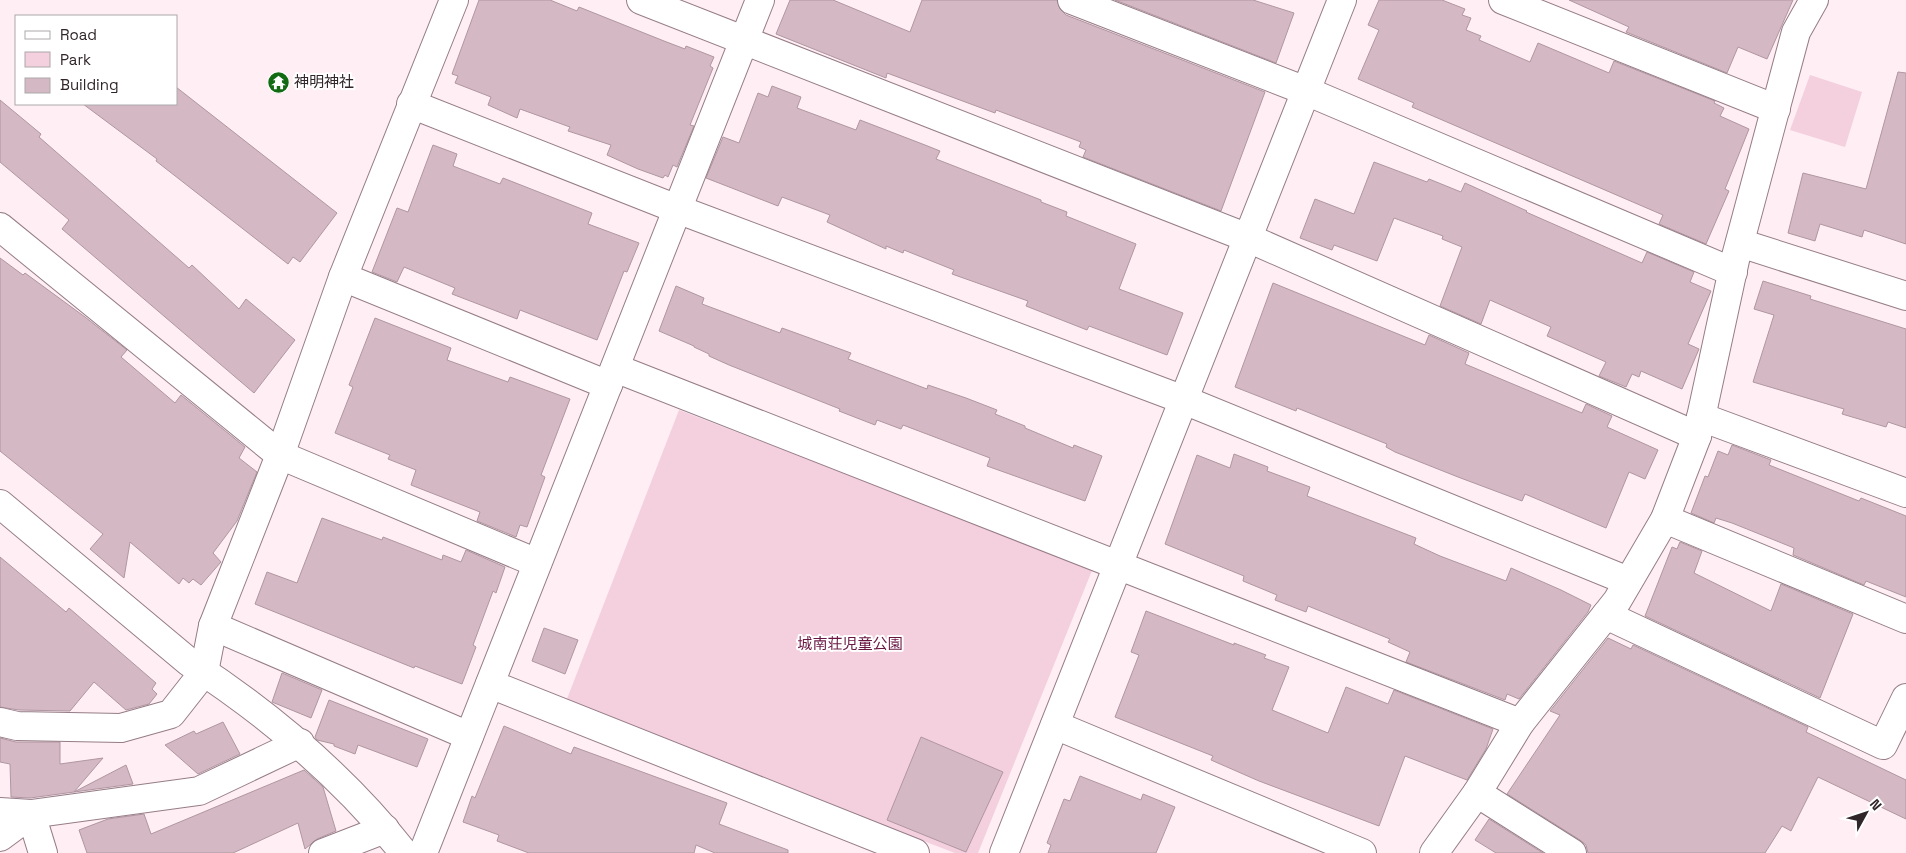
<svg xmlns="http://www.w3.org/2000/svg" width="1906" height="853" font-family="'Space Grotesk','Noto Sans JP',sans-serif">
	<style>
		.green { fill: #f4cfde }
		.building { fill: #d4b9c4; stroke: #b096a0 }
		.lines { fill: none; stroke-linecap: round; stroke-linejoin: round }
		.minor-casing { stroke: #967d87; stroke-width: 30 }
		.minor { stroke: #fff; stroke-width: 28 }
		.labels { text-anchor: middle; stroke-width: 4; stroke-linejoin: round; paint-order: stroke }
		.poi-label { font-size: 15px; fill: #302529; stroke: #fff; text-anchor: start }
		.park-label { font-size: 15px; fill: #691542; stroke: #fff }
	</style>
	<rect width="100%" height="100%" fill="#ffeef4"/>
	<!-- green -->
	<g class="green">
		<polygon points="1810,75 1862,92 1845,147 1790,130"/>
		<polygon points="679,410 1093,568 978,853 955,853 565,704"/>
	</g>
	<!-- building -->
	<g class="building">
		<polygon points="479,0 550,0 577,11 579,7 664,41 685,49 686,46 714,57 710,66 713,68 690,125 694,126 677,167 673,165 668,177 665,175 663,178 638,169 607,155 611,145 568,131 570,127 520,109 517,118 488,105 491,97 455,83 458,76 452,74"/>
		<polygon points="790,0 833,0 910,32 922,0 1057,0 1060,9 1066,15 1265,92 1221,211 1083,157 1086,150 1079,147 1081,142 996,110 995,113 887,73 886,78 776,34"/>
		<polygon points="1115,0 1253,0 1294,13 1276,63"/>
		<polygon points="1379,0 1442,0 1465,9 1462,15 1471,18 1466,30 1481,36 1479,40 1530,62 1538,43 1609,73 1614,61 1715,101 1714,103 1724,108 1720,116 1749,129 1725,189 1729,191 1706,244 1659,224 1663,215 1412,107 1414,103 1358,79 1379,30 1368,25"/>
		<polygon points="1569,0 1793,0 1767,59 1738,47 1727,73 1626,32 1629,27"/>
		<polygon points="1898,72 1906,73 1906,244 1864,230 1862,237 1820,224 1815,241 1788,233 1803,173 1866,189"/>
		<polygon points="772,86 801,97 797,108 856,130 860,120 925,145 940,151 936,159 1041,200 1041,202 1067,212 1066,216 1136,244 1119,289 1183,313 1167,355 1089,326 1087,330 1026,306 1028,301 952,274 954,270 904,250 903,253 886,246 886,249 827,222 830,215 782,197 778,206 706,178 723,137 739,143 758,93 768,97"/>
		<polygon points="176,87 337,213 300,262 293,257 288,264 156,161 157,159 83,104 176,104"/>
		<polygon points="0,100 41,134 39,137 189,268 192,265 239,309 246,299 295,340 254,393 62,229 69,220 0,162"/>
		<polygon points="433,145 457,154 453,166 500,184 503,178 592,213 588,224 639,243 627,272 624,271 597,340 520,310 517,319 452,294 455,288 404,267 397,282 372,272 397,208 408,212"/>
		<polygon points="1374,162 1427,182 1429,179 1461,192 1465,183 1527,211 1526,212 1642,263 1647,252 1694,272 1690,282 1711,291 1688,344 1699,349 1682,389 1641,371 1639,377 1632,374 1626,387 1599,376 1606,362 1547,336 1551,327 1490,300 1481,324 1440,306 1462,247 1442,239 1443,236 1394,218 1377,261 1334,245 1332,250 1300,238 1315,199 1354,214"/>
		<polygon points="0,258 23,275 25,273 85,317 127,350 121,357 175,403 181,395 245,447 239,458 257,472 237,521 213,553 221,562 201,585 193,579 189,583 183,578 179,584 130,542 124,578 90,549 103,534 0,451"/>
		<polygon points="1763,281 1811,296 1810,299 1906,329 1906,428 1888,422 1886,427 1842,414 1844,409 1753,382 1774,315 1754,309"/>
		<polygon points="1273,283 1425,345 1429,335 1469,353 1465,364 1582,413 1586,404 1612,416 1607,427 1658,450 1645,479 1629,472 1606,528 1525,494 1522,501 1458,477 1395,452 1386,447 1387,444 1297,408 1296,411 1235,387"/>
		<polygon points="676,286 704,298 702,304 780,333 782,328 851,353 848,359 927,389 928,385 966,398 997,410 995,414 1025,426 1025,428 1073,448 1074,445 1102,456 1085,501 987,466 990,458 903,425 901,429 877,420 875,425 839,411 840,409 729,365 709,356 709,354 694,347 694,346 659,331"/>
		<polygon points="375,318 451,348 447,360 508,382 510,377 570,399 541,475 545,477 527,527 520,525 516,537 477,521 480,512 411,485 416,470 388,459 390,455 335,433 353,387 349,385"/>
		<polygon points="1732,445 1771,460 1769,465 1859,501 1861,498 1906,516 1906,597 1866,581 1864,585 1793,555 1794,548 1732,523 1716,518 1714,523 1691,513 1705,476 1708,477 1718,451 1728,455"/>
		<polygon points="1234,454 1268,467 1267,471 1310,487 1307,496 1416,538 1414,544 1440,556 1506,581 1511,568 1561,590 1591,605 1588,612 1519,699 1507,694 1505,700 1406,662 1410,652 1388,642 1390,639 1308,606 1306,612 1275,600 1277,595 1243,581 1244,576 1165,544 1197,455 1230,468"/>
		<polygon points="322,518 382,540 383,537 442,560 443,555 461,562 466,550 505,567 496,593 493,591 473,645 476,647 462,684 415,666 414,668 255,604 267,572 297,583"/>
		<polygon points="1680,542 1702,551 1694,573 1771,611 1781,584 1853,614 1820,698 1645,616 1672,547 1677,549"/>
		<polygon points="0,557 66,612 69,608 156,683 152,689 157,694 149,704 126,710 94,682 70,711 19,710 0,707"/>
		<polygon points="1146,611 1234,645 1234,643 1266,655 1264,658 1289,667 1272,710 1328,733 1346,687 1388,704 1394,690 1493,729 1486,749 1467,780 1405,756 1379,826 1259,781 1211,760 1213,756 1115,717 1139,655 1131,652"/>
		<polygon points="544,628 578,640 565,674 532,661"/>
		<polygon points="1608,638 1631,649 1633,645 1808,727 1806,732 1906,780 1906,819 1818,777 1791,831 1782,826 1765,853 1588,853 1586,845 1580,840 1507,794 1560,715 1550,711"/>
		<polygon points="282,673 322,690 311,718 272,702"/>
		<polygon points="329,700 428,739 417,767 358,745 355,754 334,746 334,744 317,740 315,737"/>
		<polygon points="223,722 240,754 198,774 165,745 194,731 196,734"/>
		<polygon points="504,726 571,754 574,747 727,803 719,824 788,850 788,853 715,853 696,845 694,853 529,853 497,841 499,835 463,822 472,796 475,798"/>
		<polygon points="921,737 1003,772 966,852 887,820"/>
		<polygon points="0,738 16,742 60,742 60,764 103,758 74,792 126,765 133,784 30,798 11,797 10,764 0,762"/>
		<polygon points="304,770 323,787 336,831 317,839 305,849 298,823 233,853 87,853 79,830 108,819 144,814 151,834"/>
		<polygon points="1080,776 1141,800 1143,794 1175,807 1156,853 1048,853 1051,845 1047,843 1064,799 1070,801"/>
		<polygon points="1489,819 1543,853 1496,853 1475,840"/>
	</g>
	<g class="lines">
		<defs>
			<g id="minor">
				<polyline points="641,0 1248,238 1697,436"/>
				<polyline points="1072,0 1306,91 1733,272"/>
				<polyline points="1503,0 1776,109"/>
				<polyline points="411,104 677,209 1184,400 1628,581"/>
				<polyline points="0,227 280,455 537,563"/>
				<polyline points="1740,243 1906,296"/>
				<polyline points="343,277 608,385"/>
				<polyline points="615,368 1520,723"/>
				<polyline points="1701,417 1906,493"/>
				<path d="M 0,504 L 189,662 C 270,715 344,777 404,853"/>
				<polyline points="1665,519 1906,619"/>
				<polyline points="1606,615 1883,745 1906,698"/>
				<polyline points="213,626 469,736"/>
				<polyline points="490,684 915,853"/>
				<polyline points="0,722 17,726 121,728 171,714 204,672 213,626 280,455 343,277 454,0"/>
				<polyline points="1055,725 1362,853"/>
				<polyline points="1477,793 1572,853"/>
				<polyline points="0,812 31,814 199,791 300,743"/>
				<polyline points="0,837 31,814 43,853"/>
				<polyline points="323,853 385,829"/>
				<polyline points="423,853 760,0"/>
				<polyline points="1004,853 1342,0"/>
				<polyline points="1434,853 1477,793 1520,723 1617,601 1665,519 1697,436 1735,260 1796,32 1814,0"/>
			</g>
		</defs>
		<!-- minor casing -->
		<use href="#minor" class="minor-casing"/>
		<!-- minor -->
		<use href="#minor" class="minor"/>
	</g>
	<!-- icons -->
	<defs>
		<symbol id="temple-disc" viewBox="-11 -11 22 22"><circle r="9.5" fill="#126a13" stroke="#fff"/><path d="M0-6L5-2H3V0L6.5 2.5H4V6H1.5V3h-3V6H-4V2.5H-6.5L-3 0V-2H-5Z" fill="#fff"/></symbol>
	</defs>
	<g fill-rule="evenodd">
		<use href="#temple-disc" x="266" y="70" width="25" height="25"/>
	</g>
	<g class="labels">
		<!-- poi labels -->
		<g class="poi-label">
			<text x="294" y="87">神明神社</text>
		</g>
		<!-- park labels -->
		<g class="park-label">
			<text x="850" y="649">城南荘児童公園</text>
		</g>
	</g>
	<!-- legend -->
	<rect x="15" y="15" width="162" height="90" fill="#ffffff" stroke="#aca8a9"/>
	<rect x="25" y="31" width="25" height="8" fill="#ffffff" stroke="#aca8a9"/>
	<text x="60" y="40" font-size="15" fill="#302529">Road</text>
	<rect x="25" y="52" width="25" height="15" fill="#f4cfde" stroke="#aca8a9"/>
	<text x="60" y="65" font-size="15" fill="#302529">Park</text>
	<rect x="25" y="78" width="25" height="15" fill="#d4b9c4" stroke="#aca8a9"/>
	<text x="60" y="90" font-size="15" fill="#302529">Building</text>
	<!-- north arrow -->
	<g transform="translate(1866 813) rotate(50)" stroke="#ffffff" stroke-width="4" paint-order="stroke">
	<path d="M0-4L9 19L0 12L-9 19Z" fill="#302529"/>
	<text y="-8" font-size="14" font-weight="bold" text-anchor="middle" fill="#302529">N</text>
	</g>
</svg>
